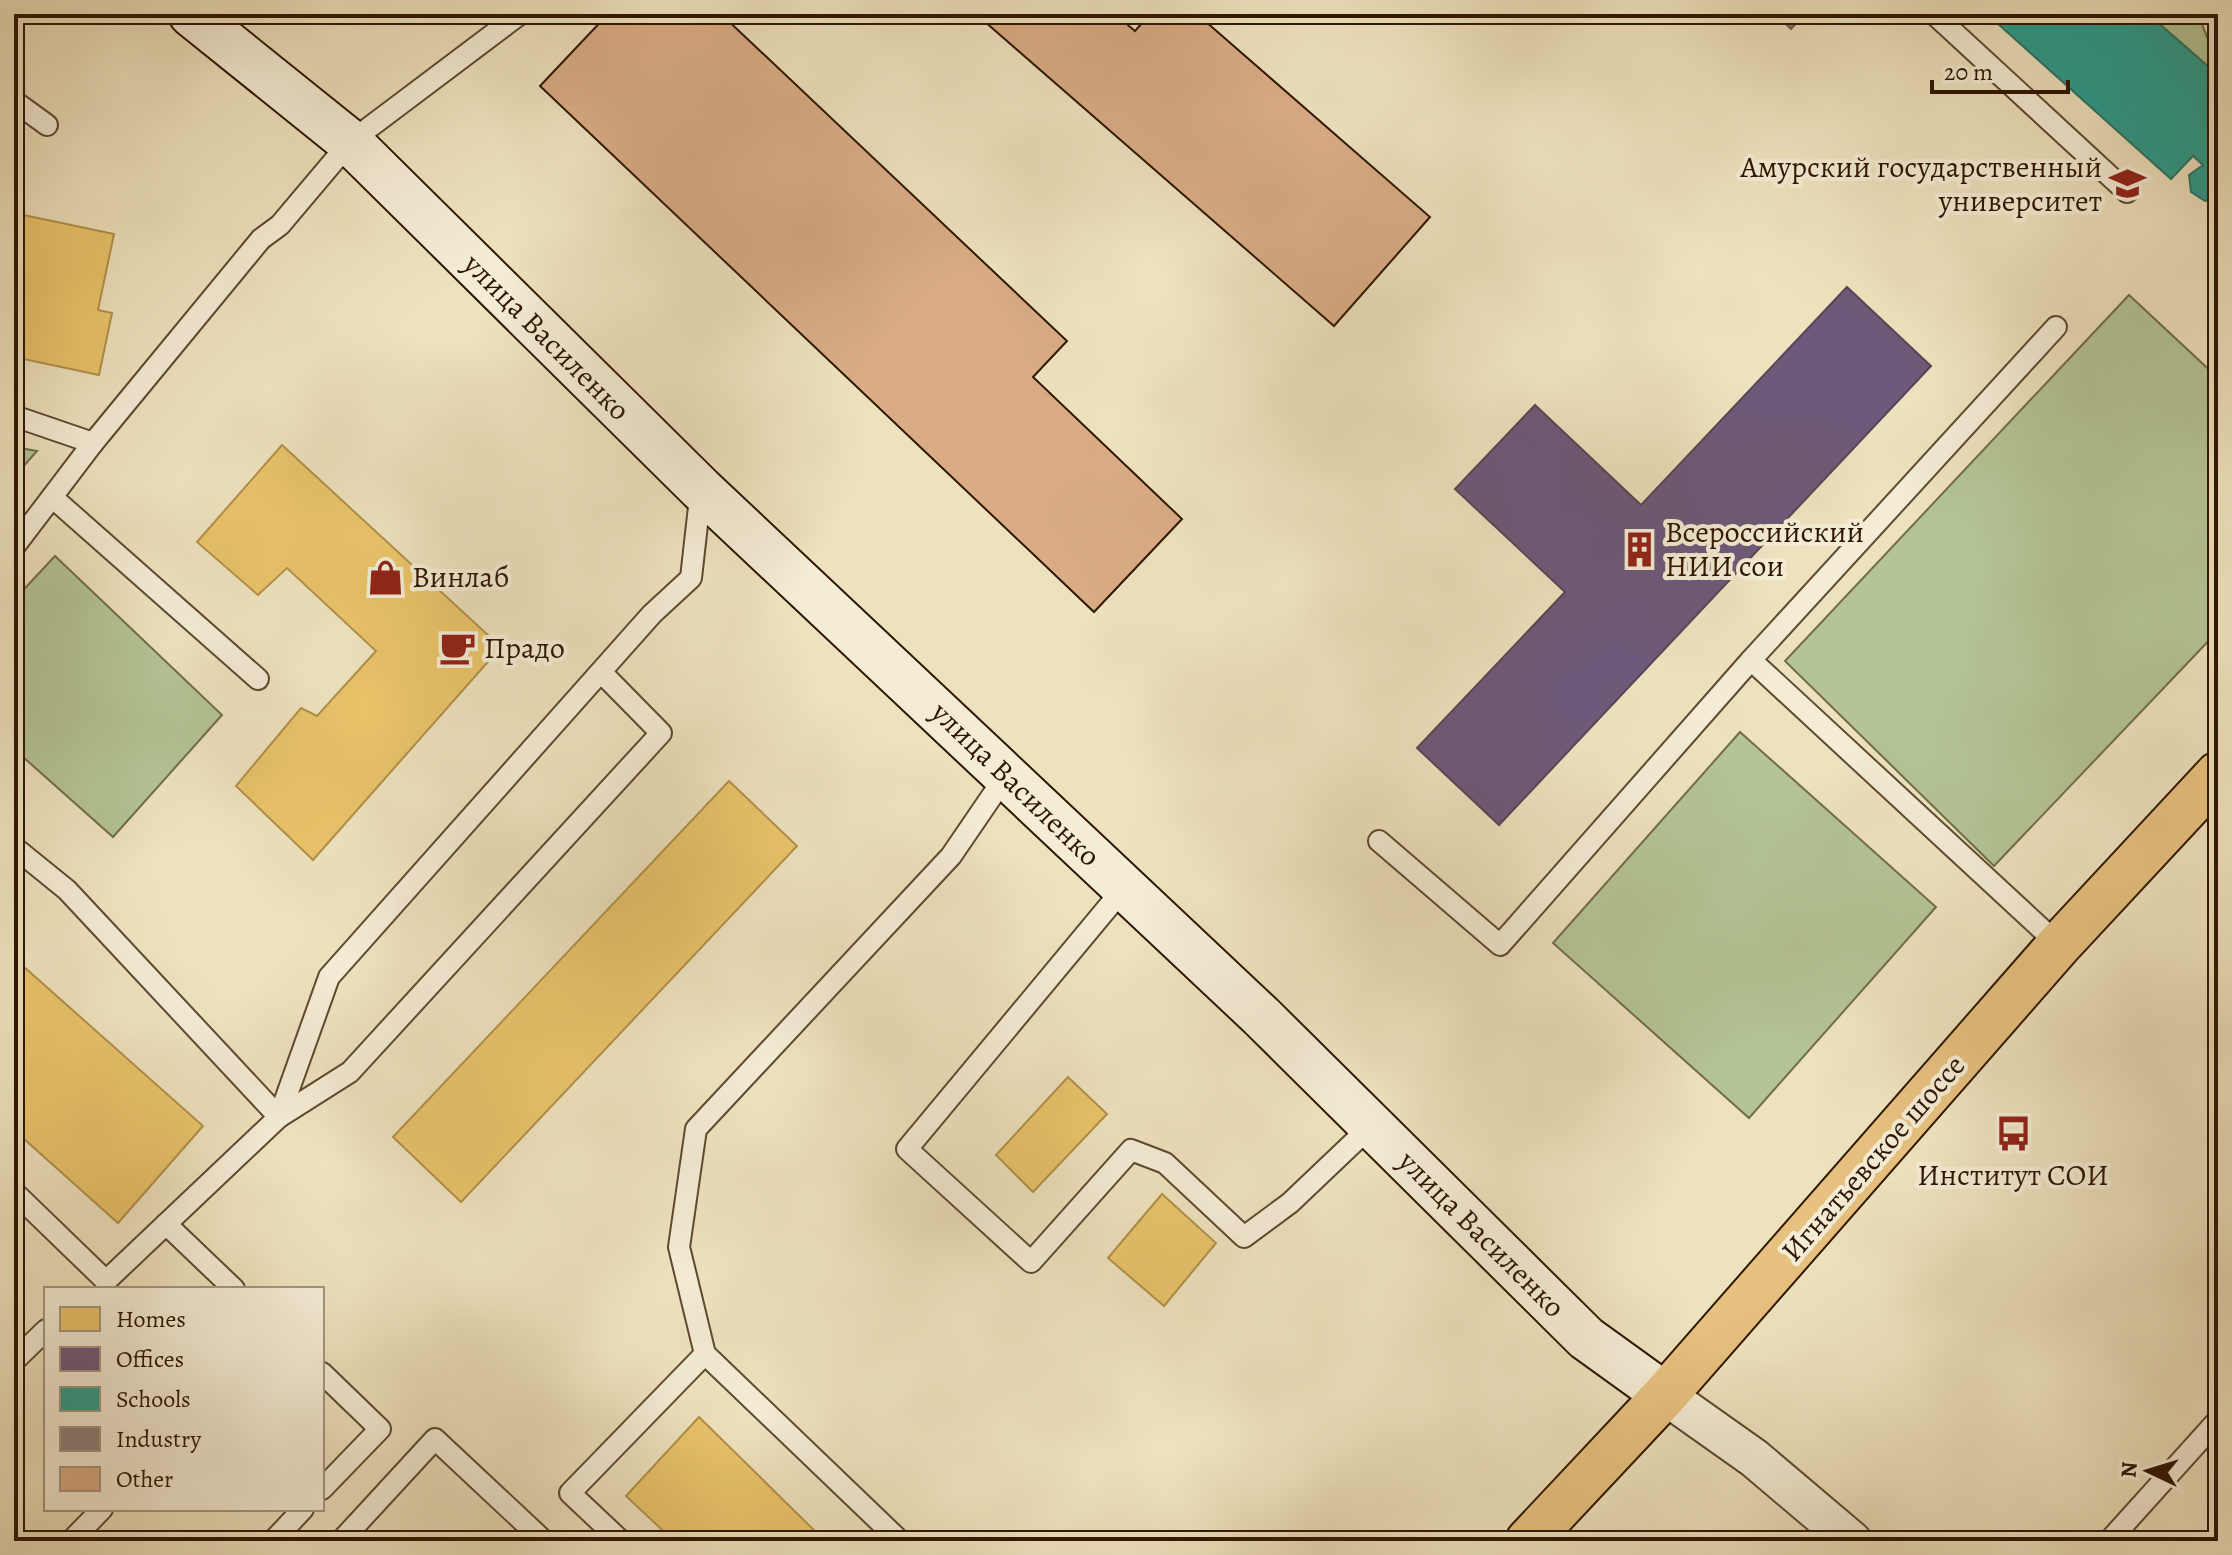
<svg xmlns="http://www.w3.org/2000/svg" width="2232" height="1555" font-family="Alegreya,serif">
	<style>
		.green { fill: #b4c495; stroke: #716d4b; stroke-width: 2 }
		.homes { fill: #e9c46a; stroke: #b1904a; stroke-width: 2 }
		.offices { fill: #6d597a; stroke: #5a4556; stroke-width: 2 }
		.schools { fill: #2a9d8f; stroke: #2b7464; stroke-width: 2 }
		.industry { fill: #8a817c; stroke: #6e6157; stroke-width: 2 }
		.building { fill: #d9ac86; stroke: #2e1601; stroke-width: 2 }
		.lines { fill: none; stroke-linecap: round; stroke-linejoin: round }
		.lane-casing { stroke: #5e4930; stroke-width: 24 }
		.street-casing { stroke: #5e4930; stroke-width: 42 }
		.secondary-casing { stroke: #2e1601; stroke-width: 48 }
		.primary-casing { stroke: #2e1601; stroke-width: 48 }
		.lane { stroke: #f4ecd5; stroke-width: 20 }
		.street { stroke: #f4ecd5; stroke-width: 38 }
		.secondary { stroke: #f4ecd5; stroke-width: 44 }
		.primary { stroke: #e7c17f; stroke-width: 44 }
		.labels { text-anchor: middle; stroke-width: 8; stroke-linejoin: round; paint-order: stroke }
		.poi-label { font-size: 30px; fill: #2e1601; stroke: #f4ecd5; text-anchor: start }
		.street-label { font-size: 30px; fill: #2e1601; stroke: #f4ecd5 }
	</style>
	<rect width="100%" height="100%" fill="#eee2be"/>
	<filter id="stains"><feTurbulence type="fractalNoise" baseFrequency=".0025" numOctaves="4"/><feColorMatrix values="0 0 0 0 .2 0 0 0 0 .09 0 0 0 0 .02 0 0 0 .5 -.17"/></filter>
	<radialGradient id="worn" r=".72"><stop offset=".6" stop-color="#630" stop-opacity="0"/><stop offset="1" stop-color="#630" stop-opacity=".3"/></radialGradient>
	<!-- green -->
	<g class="green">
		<polygon points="2148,14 2198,14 2218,65 2218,75"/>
		<polygon points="2129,295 2218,378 2218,631 1994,866 1785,661"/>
		<polygon points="14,447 37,451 14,477"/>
		<polygon points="55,556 222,715 113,837 14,749 14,600"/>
		<polygon points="1740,732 1936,907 1749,1118 1553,943"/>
	</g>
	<!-- homes -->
	<g class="homes">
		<polygon points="14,213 114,234 98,310 112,313 99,375 14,357"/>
		<polygon points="282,445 501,647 313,860 236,786 301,708 317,716 376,651 287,568 258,595 197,542"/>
		<polygon points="729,781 797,846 461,1202 393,1137"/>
		<polygon points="14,958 203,1126 118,1223 14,1130"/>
		<polygon points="1068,1077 1107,1114 1033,1192 996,1155"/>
		<polygon points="1162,1194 1216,1243 1164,1306 1108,1258"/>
		<polygon points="699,1417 825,1541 674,1541 626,1496"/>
	</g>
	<!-- offices -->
	<polygon class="offices" points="1847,287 1931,366 1499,825 1417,748 1565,592 1455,489 1535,405 1641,505"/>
	<!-- schools -->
	<polygon class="schools" points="1987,14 2148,14 2218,75 2218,128 2210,137 2218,143 2218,198 2205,201 2191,192 2189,175 2203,165 2193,156 2171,179"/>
	<!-- industry -->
	<polygon class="industry" points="1776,14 1805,14 1791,29"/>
	<!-- building -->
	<g class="building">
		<polygon points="608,14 721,14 1067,341 1033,377 1182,519 1094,612 540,86"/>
		<polygon points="976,14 1115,14 1135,31 1150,14 1197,14 1430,217 1334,326"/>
	</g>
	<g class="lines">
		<defs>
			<g id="lane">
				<polyline points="1934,14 2127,192"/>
				<polyline points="14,101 47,125"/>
				<polyline points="14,416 93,443"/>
				<polyline points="52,497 258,679"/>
				<polyline points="14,547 93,443 261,239 280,225 350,142 520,14"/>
				<polyline points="1751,660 2056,327"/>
				<polyline points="1379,841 1500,945 1751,660 2059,945"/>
				<polyline points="14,847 67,890 279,1117 329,977 652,614 691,578 701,489"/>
				<polyline points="1124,888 907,1149 1031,1262 1131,1150 1165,1163 1244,1237 1290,1203 1372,1125"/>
				<polyline points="14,1192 106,1281 279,1117 350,1072 661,733 601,672"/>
				<polyline points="166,1224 234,1289"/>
				<polyline points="14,1361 46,1330"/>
				<polyline points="322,1373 380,1429 322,1489"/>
				<polyline points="71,1541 102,1509"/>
				<polyline points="273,1541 303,1509"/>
				<polyline points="341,1541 435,1439 544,1541"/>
				<polyline points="621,1541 570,1493 705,1354"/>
				<polyline points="900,1541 705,1354 679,1247 696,1129 951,856 1007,774"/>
				<polyline points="2109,1541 2218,1420"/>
			</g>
			<polyline id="street" points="1665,1395 1754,1458 1852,1541"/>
			<polyline id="secondary" points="191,14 350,142 701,489 1261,1016 1586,1338 1665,1395"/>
			<polyline id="primary" points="1528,1541 1665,1395 2059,945 2218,774"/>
		</defs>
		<!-- lane casing -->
		<use href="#lane" class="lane-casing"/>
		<!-- street casing -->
		<use href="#street" class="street-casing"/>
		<!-- secondary casing -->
		<use href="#secondary" class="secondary-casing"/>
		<!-- primary casing -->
		<use href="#primary" class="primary-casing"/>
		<!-- lane -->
		<use href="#lane" class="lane"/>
		<!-- street -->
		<use href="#street" class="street"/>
		<!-- secondary -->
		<use href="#secondary" class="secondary"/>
		<!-- primary -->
		<use href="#primary" class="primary"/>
	</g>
	<!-- icons -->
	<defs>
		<symbol id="university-bare" viewBox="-9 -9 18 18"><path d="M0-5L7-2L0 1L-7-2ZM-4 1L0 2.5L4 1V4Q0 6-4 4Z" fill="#8f2418" stroke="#f4ecd5" stroke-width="2.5" paint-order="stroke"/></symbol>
		<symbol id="building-bare" viewBox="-9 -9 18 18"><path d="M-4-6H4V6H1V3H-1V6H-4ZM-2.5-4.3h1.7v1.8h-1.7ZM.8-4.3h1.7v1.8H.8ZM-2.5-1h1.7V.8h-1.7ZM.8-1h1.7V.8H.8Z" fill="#8f2418" stroke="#f4ecd5" stroke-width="2.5" paint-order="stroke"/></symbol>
		<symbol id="shop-bare" viewBox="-9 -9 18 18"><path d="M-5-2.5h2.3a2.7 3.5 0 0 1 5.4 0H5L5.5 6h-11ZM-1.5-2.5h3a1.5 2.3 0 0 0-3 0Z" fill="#8f2418" stroke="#f4ecd5" stroke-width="2.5" paint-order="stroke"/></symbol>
		<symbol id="cafe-bare" viewBox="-9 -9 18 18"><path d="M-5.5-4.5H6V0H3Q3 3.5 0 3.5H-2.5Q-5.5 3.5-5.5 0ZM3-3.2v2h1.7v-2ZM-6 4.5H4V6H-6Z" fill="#8f2418" stroke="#f4ecd5" stroke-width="2.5" paint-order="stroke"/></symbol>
		<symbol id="bus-bare" viewBox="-9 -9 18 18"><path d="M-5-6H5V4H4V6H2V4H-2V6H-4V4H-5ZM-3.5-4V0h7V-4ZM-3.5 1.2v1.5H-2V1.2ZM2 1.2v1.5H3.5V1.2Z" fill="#8f2418" stroke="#f4ecd5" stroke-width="2.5" paint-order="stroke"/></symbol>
	</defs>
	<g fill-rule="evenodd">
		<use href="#university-bare" x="2102" y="158" width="51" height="51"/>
		<use href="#building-bare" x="1614" y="524" width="51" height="51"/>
		<use href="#shop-bare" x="360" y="552" width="51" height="51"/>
		<use href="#cafe-bare" x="432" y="622" width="51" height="51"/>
		<use href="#bus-bare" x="1988" y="1108" width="51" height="51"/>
	</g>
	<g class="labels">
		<!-- poi labels -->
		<g class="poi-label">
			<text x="2102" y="177" text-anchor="end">Амурский государственный<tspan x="2102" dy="34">университет</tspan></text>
			<text x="1665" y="542">Всероссийский<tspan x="1665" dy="34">НИИ сои</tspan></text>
			<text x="412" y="587">Винлаб</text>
			<text x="484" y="658">Прадо</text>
			<text x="2013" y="1185" text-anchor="middle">Институт СОИ</text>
		</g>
		<!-- street labels -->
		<g class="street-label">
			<text transform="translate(547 337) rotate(45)" y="10">улица Василенко</text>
			<text transform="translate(1016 784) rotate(44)" y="10">улица Василенко</text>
			<text transform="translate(1873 1158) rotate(-49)" y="10">Игнатьевское шоссе</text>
			<text transform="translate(1482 1234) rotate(45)" y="10">улица Василенко</text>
		</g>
	</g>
	<!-- margin -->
	<rect width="2232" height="1555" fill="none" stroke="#eee2be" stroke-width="48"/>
	<rect x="16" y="16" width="2200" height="1523" fill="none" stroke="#2e1601" stroke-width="4"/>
	<rect x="24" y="24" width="2184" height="1507" fill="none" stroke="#2e1601" stroke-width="2"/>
	<!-- legend -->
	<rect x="44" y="1287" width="280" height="224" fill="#f4ecd5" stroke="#a59680" stroke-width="2"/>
	<rect x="60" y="1307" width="40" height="24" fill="#e9c46a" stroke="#a59680" stroke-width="2"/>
	<text x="116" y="1327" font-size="24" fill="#2e1601">Homes</text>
	<rect x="60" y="1347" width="40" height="24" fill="#6d597a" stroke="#a59680" stroke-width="2"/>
	<text x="116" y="1367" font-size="24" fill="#2e1601">Offices</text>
	<rect x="60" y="1387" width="40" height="24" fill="#2a9d8f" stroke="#a59680" stroke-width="2"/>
	<text x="116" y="1407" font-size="24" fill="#2e1601">Schools</text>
	<rect x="60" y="1427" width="40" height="24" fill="#8a817c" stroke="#a59680" stroke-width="2"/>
	<text x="116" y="1447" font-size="24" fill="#2e1601">Industry</text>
	<rect x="60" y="1467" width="40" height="24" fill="#d9ac86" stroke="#a59680" stroke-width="2"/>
	<text x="116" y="1487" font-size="24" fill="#2e1601">Other</text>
	<!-- north arrow -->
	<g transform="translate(2148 1471) rotate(274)" stroke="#f4ecd5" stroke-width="6" paint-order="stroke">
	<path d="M0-6L14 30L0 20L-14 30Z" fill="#2e1601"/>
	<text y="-12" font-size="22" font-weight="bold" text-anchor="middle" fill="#2e1601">N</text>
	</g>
	<!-- scale -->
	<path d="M1932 80v12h136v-12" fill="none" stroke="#2e1601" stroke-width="4"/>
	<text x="1944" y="80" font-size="24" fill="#2e1601" stroke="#f4ecd5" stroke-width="6" paint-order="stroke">20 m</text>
	<rect width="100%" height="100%" filter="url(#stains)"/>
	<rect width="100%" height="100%" fill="url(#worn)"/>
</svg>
